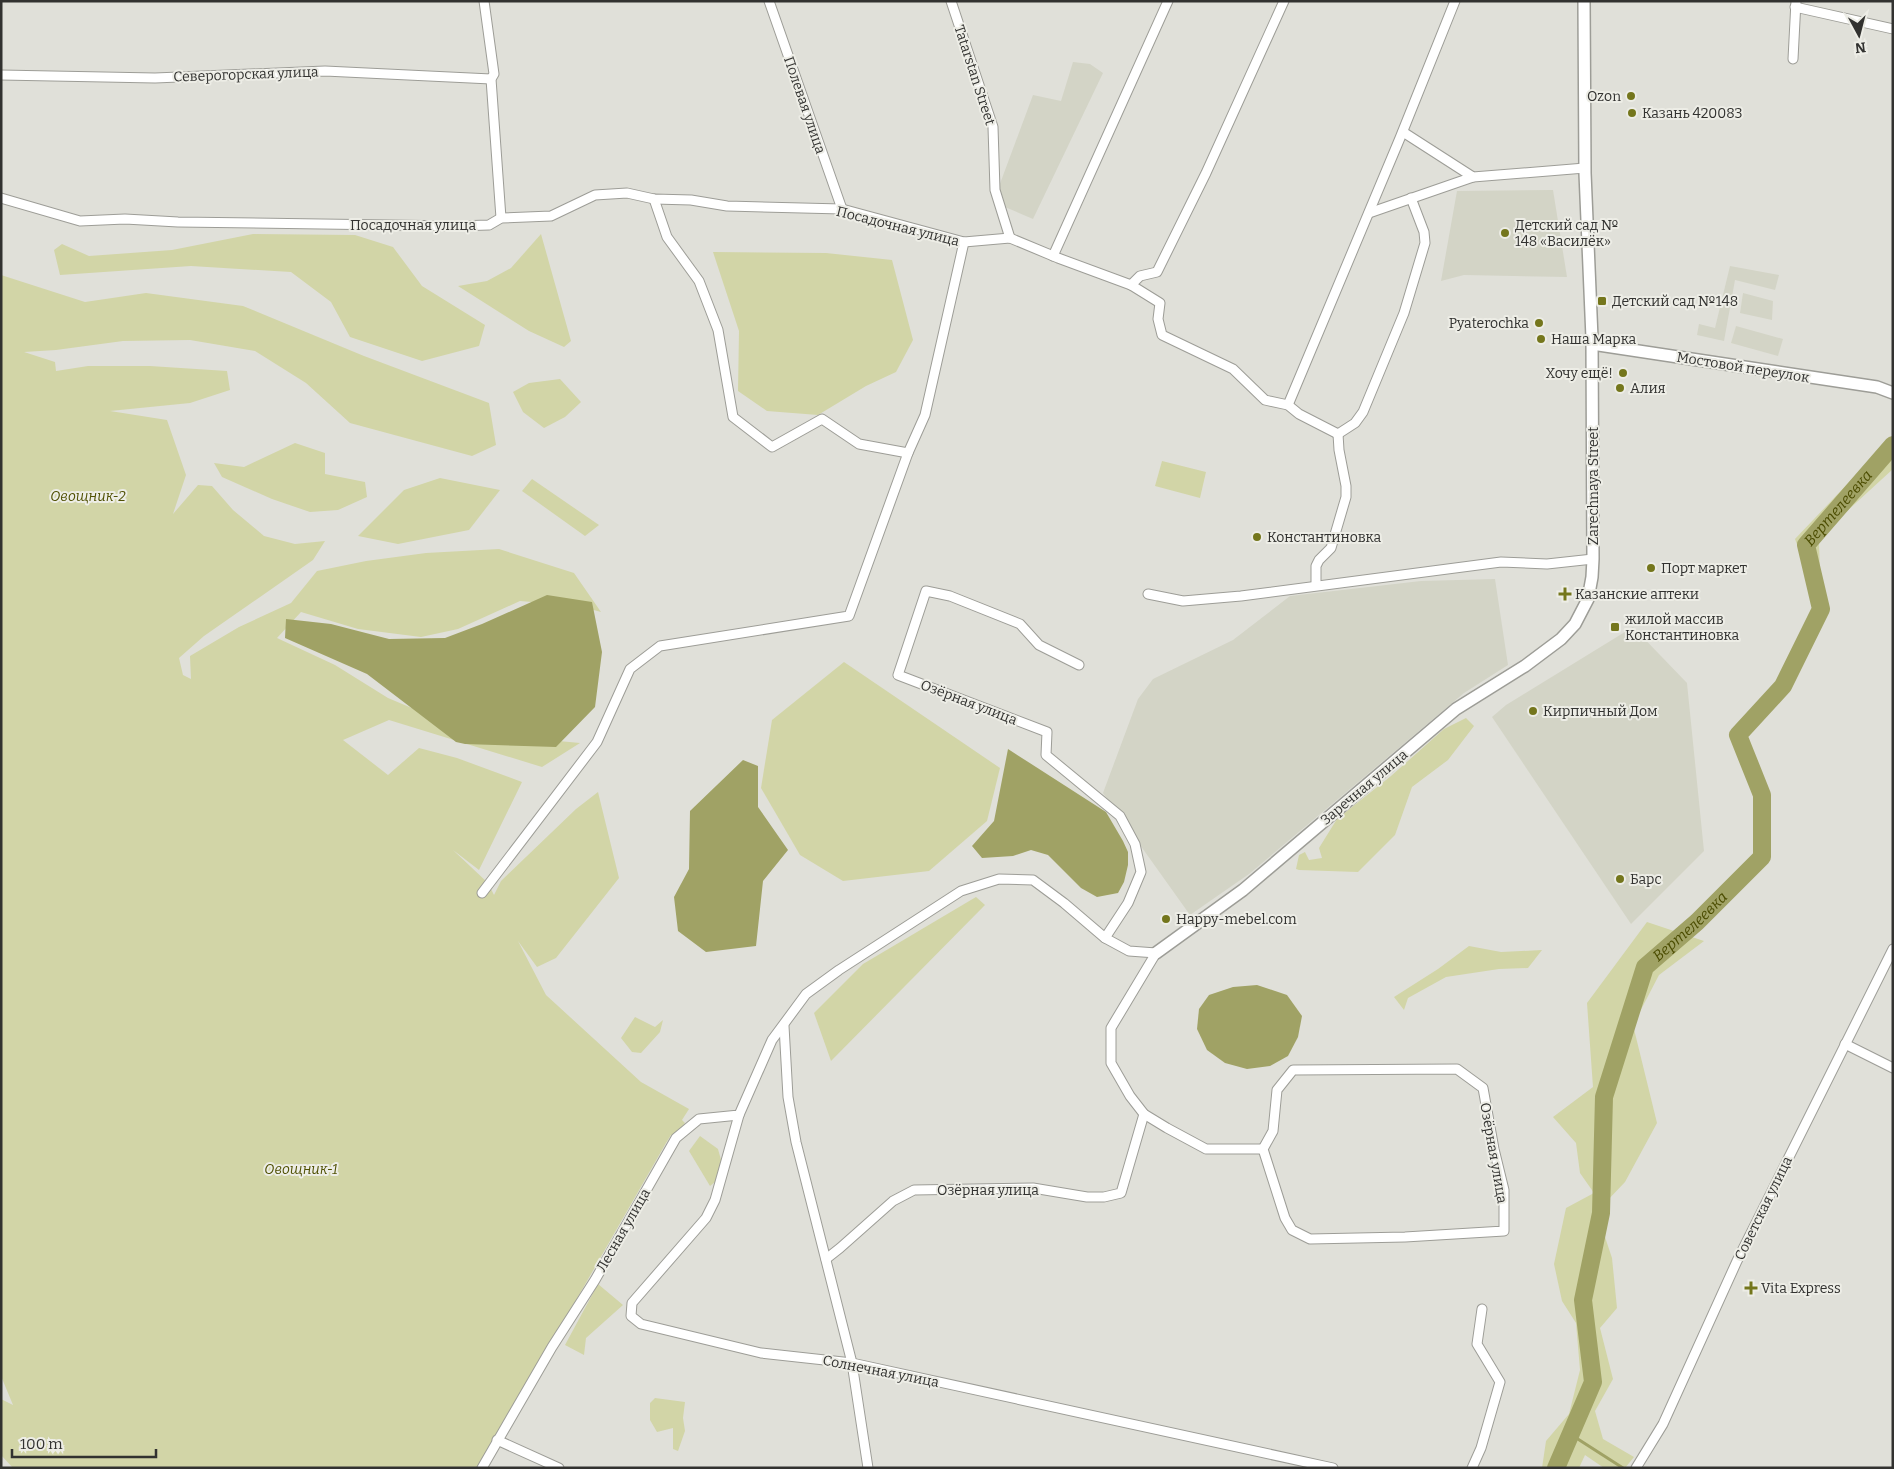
<svg xmlns="http://www.w3.org/2000/svg" width="1894" height="1469" font-family="Bitter,serif">
	<style>
		.built { fill: #d3d4c6 }
		.green { fill: #d2d5a7 }
		.water { fill: #a0a265 }
		.lines { fill: none; stroke-linecap: round; stroke-linejoin: round }
		.stream { stroke: #a0a265; stroke-width: 3 }
		.river { stroke: #a0a265; stroke-width: 18 }
		.minor-casing { stroke: #9d9d97; stroke-width: 11 }
		.tertiary-casing { stroke: #9d9d97; stroke-width: 14 }
		.minor { stroke: #fff; stroke-width: 9 }
		.tertiary { stroke: #fff; stroke-width: 11 }
		.poi-dot { fill: #74761c; stroke: #edede6; stroke-width: 2 }
		.labels { text-anchor: middle; stroke-width: 4; stroke-linejoin: round; paint-order: stroke }
		.street-label { font-size: 14px; fill: #323230; stroke: #edede6 }
		.poi-label { font-size: 14px; fill: #323230; stroke: #edede6; text-anchor: start }
		.park-label { font-size: 14px; font-style: italic; fill: #505104; stroke: #edede6 }
		.water-label { font-size: 15px; font-style: italic; fill: #4b4c00; stroke: #edede6 }
	</style>
	<rect width="100%" height="100%" fill="#e0e0d9"/>
	<!-- built -->
	<g class="built">
		<polygon points="1073,62 1090,64 1103,73 1033,219 1005,207 998,189 1033,95 1061,101"/>
		<polygon points="1553,190 1567,277 1464,275 1441,281 1457,191"/>
		<polygon points="1730,266 1779,275 1775,290 1735,280 1724,341 1697,335 1699,324 1715,328"/>
		<polygon points="1743,293 1773,301 1772,320 1740,313"/>
		<polygon points="1736,326 1783,339 1778,356 1731,343"/>
		<polygon points="1495,579 1508,665 1464,693 1249,874 1190,915 1103,793 1138,699 1153,679 1233,640 1290,596 1421,581"/>
		<polygon points="1633,627 1687,683 1704,851 1631,924 1492,717 1506,705"/>
	</g>
	<!-- green -->
	<g class="green">
		<polygon points="253,234 355,235 393,247 422,286 485,325 479,346 422,361 350,337 331,302 291,272 191,266 60,275 54,250 62,244 89,256 172,250"/>
		<polygon points="541,234 571,341 564,347 529,331 458,286 487,281 511,268"/>
		<polygon points="713,252 826,253 892,260 913,340 896,372 866,386 818,415 767,411 738,391 739,331"/>
		<polygon points="1,275 85,302 146,293 243,306 364,356 489,403 496,445 472,456 350,423 306,383 255,351 190,340 123,341 56,350 24,352 55,362 56,371 88,366 150,366 227,371 230,390 190,403 110,411 167,420 186,475 173,514 198,485 212,486 233,510 264,536 295,544 325,541 313,560 204,636 179,658 183,675 191,679 190,656 239,627 291,603 317,571 366,561 426,553 499,549 574,573 601,612 579,606 520,601 458,629 421,637 358,629 301,612 277,638 335,665 388,698 445,722 474,733 580,743 542,767 389,720 343,740 388,775 419,748 457,758 522,782 479,870 453,850 488,883 494,895 501,881 576,809 598,792 619,878 556,958 537,967 518,941 546,995 641,1082 689,1109 682,1120 685,1123 674,1138 671,1135 666,1143 480,1468 13,1468 1,1455 1,1399 13,1405 1,1376"/>
		<polygon points="560,379 581,402 565,417 544,428 523,412 513,392 529,383"/>
		<polygon points="1893,436 1893,469 1834,523 1819,542 1821,609 1795,539"/>
		<polygon points="295,443 325,453 325,474 365,482 367,497 338,510 310,512 272,499 222,477 214,463 244,467"/>
		<polygon points="1162,461 1206,472 1200,498 1155,486"/>
		<polygon points="440,478 500,490 469,530 398,544 358,536 404,490"/>
		<polygon points="532,479 599,525 585,536 522,491"/>
		<polygon points="844,662 1000,768 987,821 929,871 843,881 800,855 761,788 772,720"/>
		<polygon points="1466,718 1474,726 1448,760 1412,787 1395,835 1358,872 1299,870 1296,869 1299,855 1305,852 1309,860 1322,858 1319,848 1337,819 1391,776 1444,729"/>
		<polygon points="976,897 985,905 831,1061 814,1013 863,964"/>
		<polygon points="1647,922 1704,941 1659,975 1633,1025 1657,1123 1625,1182 1605,1203 1603,1231 1612,1258 1617,1308 1600,1328 1613,1379 1595,1411 1603,1439 1634,1457 1625,1468 1604,1468 1585,1455 1579,1468 1542,1468 1546,1441 1569,1414 1580,1370 1576,1323 1562,1301 1554,1264 1566,1208 1594,1193 1580,1173 1576,1143 1553,1117 1593,1087 1587,1003"/>
		<polygon points="1469,946 1501,952 1542,950 1528,968 1499,969 1446,977 1408,998 1404,1010 1394,997 1438,969"/>
		<polygon points="635,1017 655,1027 663,1020 660,1032 641,1053 632,1052 621,1038"/>
		<polygon points="700,1136 718,1149 725,1174 710,1186 689,1151"/>
		<polygon points="598,1284 623,1305 586,1338 584,1355 565,1345"/>
		<polygon points="655,1398 685,1402 683,1418 685,1431 678,1451 673,1449 673,1428 657,1432 650,1420 650,1403"/>
	</g>
	<!-- water -->
	<g class="water">
		<polygon points="547,595 592,602 602,652 595,707 556,747 465,744 456,742 367,674 285,638 286,619 331,624 389,639 445,638 482,624"/>
		<polygon points="1008,749 1106,812 1123,841 1128,852 1128,865 1124,882 1118,893 1097,897 1081,888 1048,855 1031,850 1013,856 982,858 972,846 994,821"/>
		<polygon points="743,760 758,766 758,807 788,850 763,881 756,946 706,952 678,931 674,897 689,869 690,811"/>
		<polygon points="1257,985 1287,995 1302,1016 1298,1037 1288,1056 1270,1066 1247,1069 1225,1063 1207,1050 1197,1029 1199,1009 1209,995 1233,987"/>
	</g>
	<g class="lines">
		<!-- stream -->
		<polyline class="stream" points="1570,1434 1623,1468"/>
		<!-- river -->
		<path class="river" id="s1" d="M 1556,1468 L 1593,1382 L 1583,1300 L 1601,1213 L 1604,1097 L 1645,967 L 1697,922 L 1762,857 L 1762,795 L 1738,735 L 1783,686 L 1821,609 L 1806,545 L 1893,445"/>
		<defs>
			<g id="minor">
				<polyline points="484,1 494,74 491,79 501,218"/>
				<polyline points="769,1 842,209"/>
				<polyline points="951,1 993,127 995,190 1010,238"/>
				<polyline points="1795,7 1893,29"/>
				<polyline points="1793,59 1796,1"/>
				<polyline points="1,75 155,78 325,71 491,79"/>
				<polyline points="1403,132 1473,177 1585,168"/>
				<polyline points="1,198 80,221 125,219 178,222 457,226 489,225 501,218 551,216 595,195 627,193 654,199 691,200 727,206 842,209 964,242 1010,238 1058,258 1131,285 1160,303 1158,319 1162,335 1233,369 1265,400 1288,405 1299,414 1338,434"/>
				<polyline points="654,199 667,237 699,281 718,330 733,417 772,447 822,419 859,444 908,453"/>
				<polyline points="1369,213 1473,177"/>
				<polyline points="1053,256 1168,1"/>
				<polyline points="1131,285 1140,276 1157,272 1206,173 1284,1"/>
				<polyline points="1288,405 1400,138 1455,1"/>
				<polyline points="1338,434 1355,423 1363,412 1404,313 1425,243 1424,232 1411,198"/>
				<polyline points="1316,585 1316,566 1319,560 1331,548 1346,497 1346,486 1339,450 1338,434"/>
				<polyline points="1148,594 1183,601 1241,596 1501,562 1547,564 1593,559"/>
				<polyline points="1079,665 1039,645 1020,624 950,596 926,591 898,675 1047,732 1046,755 1120,816 1135,844 1141,872 1128,903 1105,938"/>
				<polyline points="482,893 597,742 630,669 660,646 849,616 908,453 925,415 964,242"/>
				<polyline points="784,1026 788,1097 796,1142 852,1363 868,1468"/>
				<polyline points="1845,1044 1893,1068"/>
				<polygon points="1457,1069 1483,1088 1494,1149 1504,1190 1504,1231 1405,1237 1310,1239 1292,1230 1285,1218 1263,1149 1273,1131 1277,1090 1293,1070"/>
				<polyline points="739,1115 715,1200 706,1218 632,1303 631,1316 641,1324 761,1353 852,1363 1333,1468"/>
				<polyline points="826,1259 840,1248 893,1201 914,1190 1033,1188 1087,1197 1104,1197 1121,1193 1144,1114"/>
				<polyline points="497,1440 559,1468"/>
				<polyline points="482,1468 552,1347 595,1280 676,1138 699,1119 739,1115 772,1040 806,994 839,970 961,891 999,879 1033,880 1064,903 1105,938 1129,951 1156,953 1111,1028 1111,1063 1130,1096 1144,1114 1167,1128 1206,1149 1263,1149"/>
				<polyline points="1472,1468 1481,1448 1500,1382 1477,1344 1482,1309"/>
				<polyline points="1636,1468 1663,1424 1737,1261 1893,949"/>
			</g>
			<g id="tertiary">
				<polyline points="1592,344 1877,387 1893,393"/>
				<polyline points="1156,953 1243,890 1456,709 1525,666 1561,639 1575,624 1588,599 1592,577 1593,559 1592,338 1585,173 1584,1"/>
			</g>
		</defs>
		<!-- minor casing -->
		<use href="#minor" class="minor-casing"/>
		<!-- tertiary casing -->
		<use href="#tertiary" class="tertiary-casing"/>
		<!-- minor -->
		<use href="#minor" class="minor"/>
		<!-- tertiary -->
		<use href="#tertiary" class="tertiary"/>
	</g>
	<!-- markers -->
	<g class="poi-dot">
		<circle cx="1631" cy="96" r="5"/>
		<circle cx="1632" cy="113" r="5"/>
		<circle cx="1505" cy="233" r="5"/>
		<rect x="1597" y="296" width="10" height="10" rx="2.5"/>
		<circle cx="1539" cy="323" r="5"/>
		<circle cx="1541" cy="339" r="5"/>
		<circle cx="1623" cy="373" r="5"/>
		<circle cx="1620" cy="388" r="5"/>
		<circle cx="1257" cy="537" r="5"/>
		<circle cx="1651" cy="568" r="5"/>
		<path d="M1562.5 586.5h5v5h5v5h-5v5h-5v-5h-5v-5h5z"/>
		<rect x="1610" y="622" width="10" height="10" rx="2.5"/>
		<circle cx="1533" cy="711" r="5"/>
		<circle cx="1620" cy="879" r="5"/>
		<circle cx="1166" cy="919" r="5"/>
		<path d="M1748.5 1280.5h5v5h5v5h-5v5h-5v-5h-5v-5h5z"/>
	</g>
	<g class="labels">
		<!-- street labels -->
		<g class="street-label">
			<text transform="translate(246 74) rotate(-2)" y="5">Северогорская улица</text>
			<text transform="translate(975 75) rotate(72)" y="5">Tatarstan Street</text>
			<text transform="translate(805 105) rotate(71)" y="5">Полевая улица</text>
			<text x="413" y="230">Посадочная улица</text>
			<text transform="translate(898 226) rotate(14)" y="5">Посадочная улица</text>
			<text transform="translate(1743 367) rotate(9)" y="5">Мостовой переулок</text>
			<text transform="translate(1593 486) rotate(-90)" y="5">Zarechnaya Street</text>
			<text transform="translate(969 702) rotate(21)" y="5">Озёрная улица</text>
			<text transform="translate(1364 787) rotate(-40)" y="5">Заречная улица</text>
			<text transform="translate(1494 1153) rotate(80)" y="5">Озёрная улица</text>
			<text x="988" y="1195">Озёрная улица</text>
			<text transform="translate(1763 1208) rotate(-64)" y="5">Советская улица</text>
			<text transform="translate(623 1230) rotate(-60)" y="5">Лесная улица</text>
			<text transform="translate(881 1371) rotate(11)" y="5">Солнечная улица</text>
		</g>
		<!-- poi labels -->
		<g class="poi-label">
			<text x="1621" y="101" text-anchor="end">Ozon</text>
			<text x="1642" y="118">Казань 420083</text>
			<text x="1515" y="230">Детский сад №<tspan x="1515" dy="16">148 «Василёк»</tspan></text>
			<text x="1612" y="306">Детский сад №148</text>
			<text x="1529" y="328" text-anchor="end">Pyaterochka</text>
			<text x="1551" y="344">Наша Марка</text>
			<text x="1613" y="378" text-anchor="end">Хочу ещё!</text>
			<text x="1630" y="393">Алия</text>
			<text x="1267" y="542">Константиновка</text>
			<text x="1661" y="573">Порт маркет</text>
			<text x="1575" y="599">Казанские аптеки</text>
			<text x="1625" y="624">жилой массив<tspan x="1625" dy="16">Константиновка</tspan></text>
			<text x="1543" y="716">Кирпичный Дом</text>
			<text x="1630" y="884">Барс</text>
			<text x="1176" y="924">Happy-mebel.com</text>
			<text x="1761" y="1293">Vita Express</text>
		</g>
		<!-- park labels -->
		<g class="park-label">
			<text x="88" y="501">Овощник-2</text>
			<text x="301" y="1174">Овощник-1</text>
		</g>
		<!-- water labels -->
		<g class="water-label">
			<text dy="5" stroke="none"><textPath href="#s1" startOffset="1072">Вертелеевка</textPath></text>
			<text dy="5" stroke="none"><textPath href="#s1" startOffset="578">Вертелеевка</textPath></text>
		</g>
	</g>
	<!-- border -->
	<rect width="1894" height="1469" fill="none" stroke="#323230" stroke-width="5"/>
	<!-- north arrow -->
	<g transform="translate(1859 35) rotate(173)" stroke="#edede6" stroke-width="4" paint-order="stroke">
	<path d="M0-4L9 19L0 12L-9 19Z" fill="#323230"/>
	<text y="-8" font-size="14" font-weight="bold" text-anchor="middle" fill="#323230">N</text>
	</g>
	<!-- scale -->
	<path d="M12 1449v8h144v-8" fill="none" stroke="#323230" stroke-width="2.5"/>
	<text x="20" y="1449" font-size="15" fill="#323230" stroke="#edede6" stroke-width="4" paint-order="stroke">100 m</text>
</svg>
